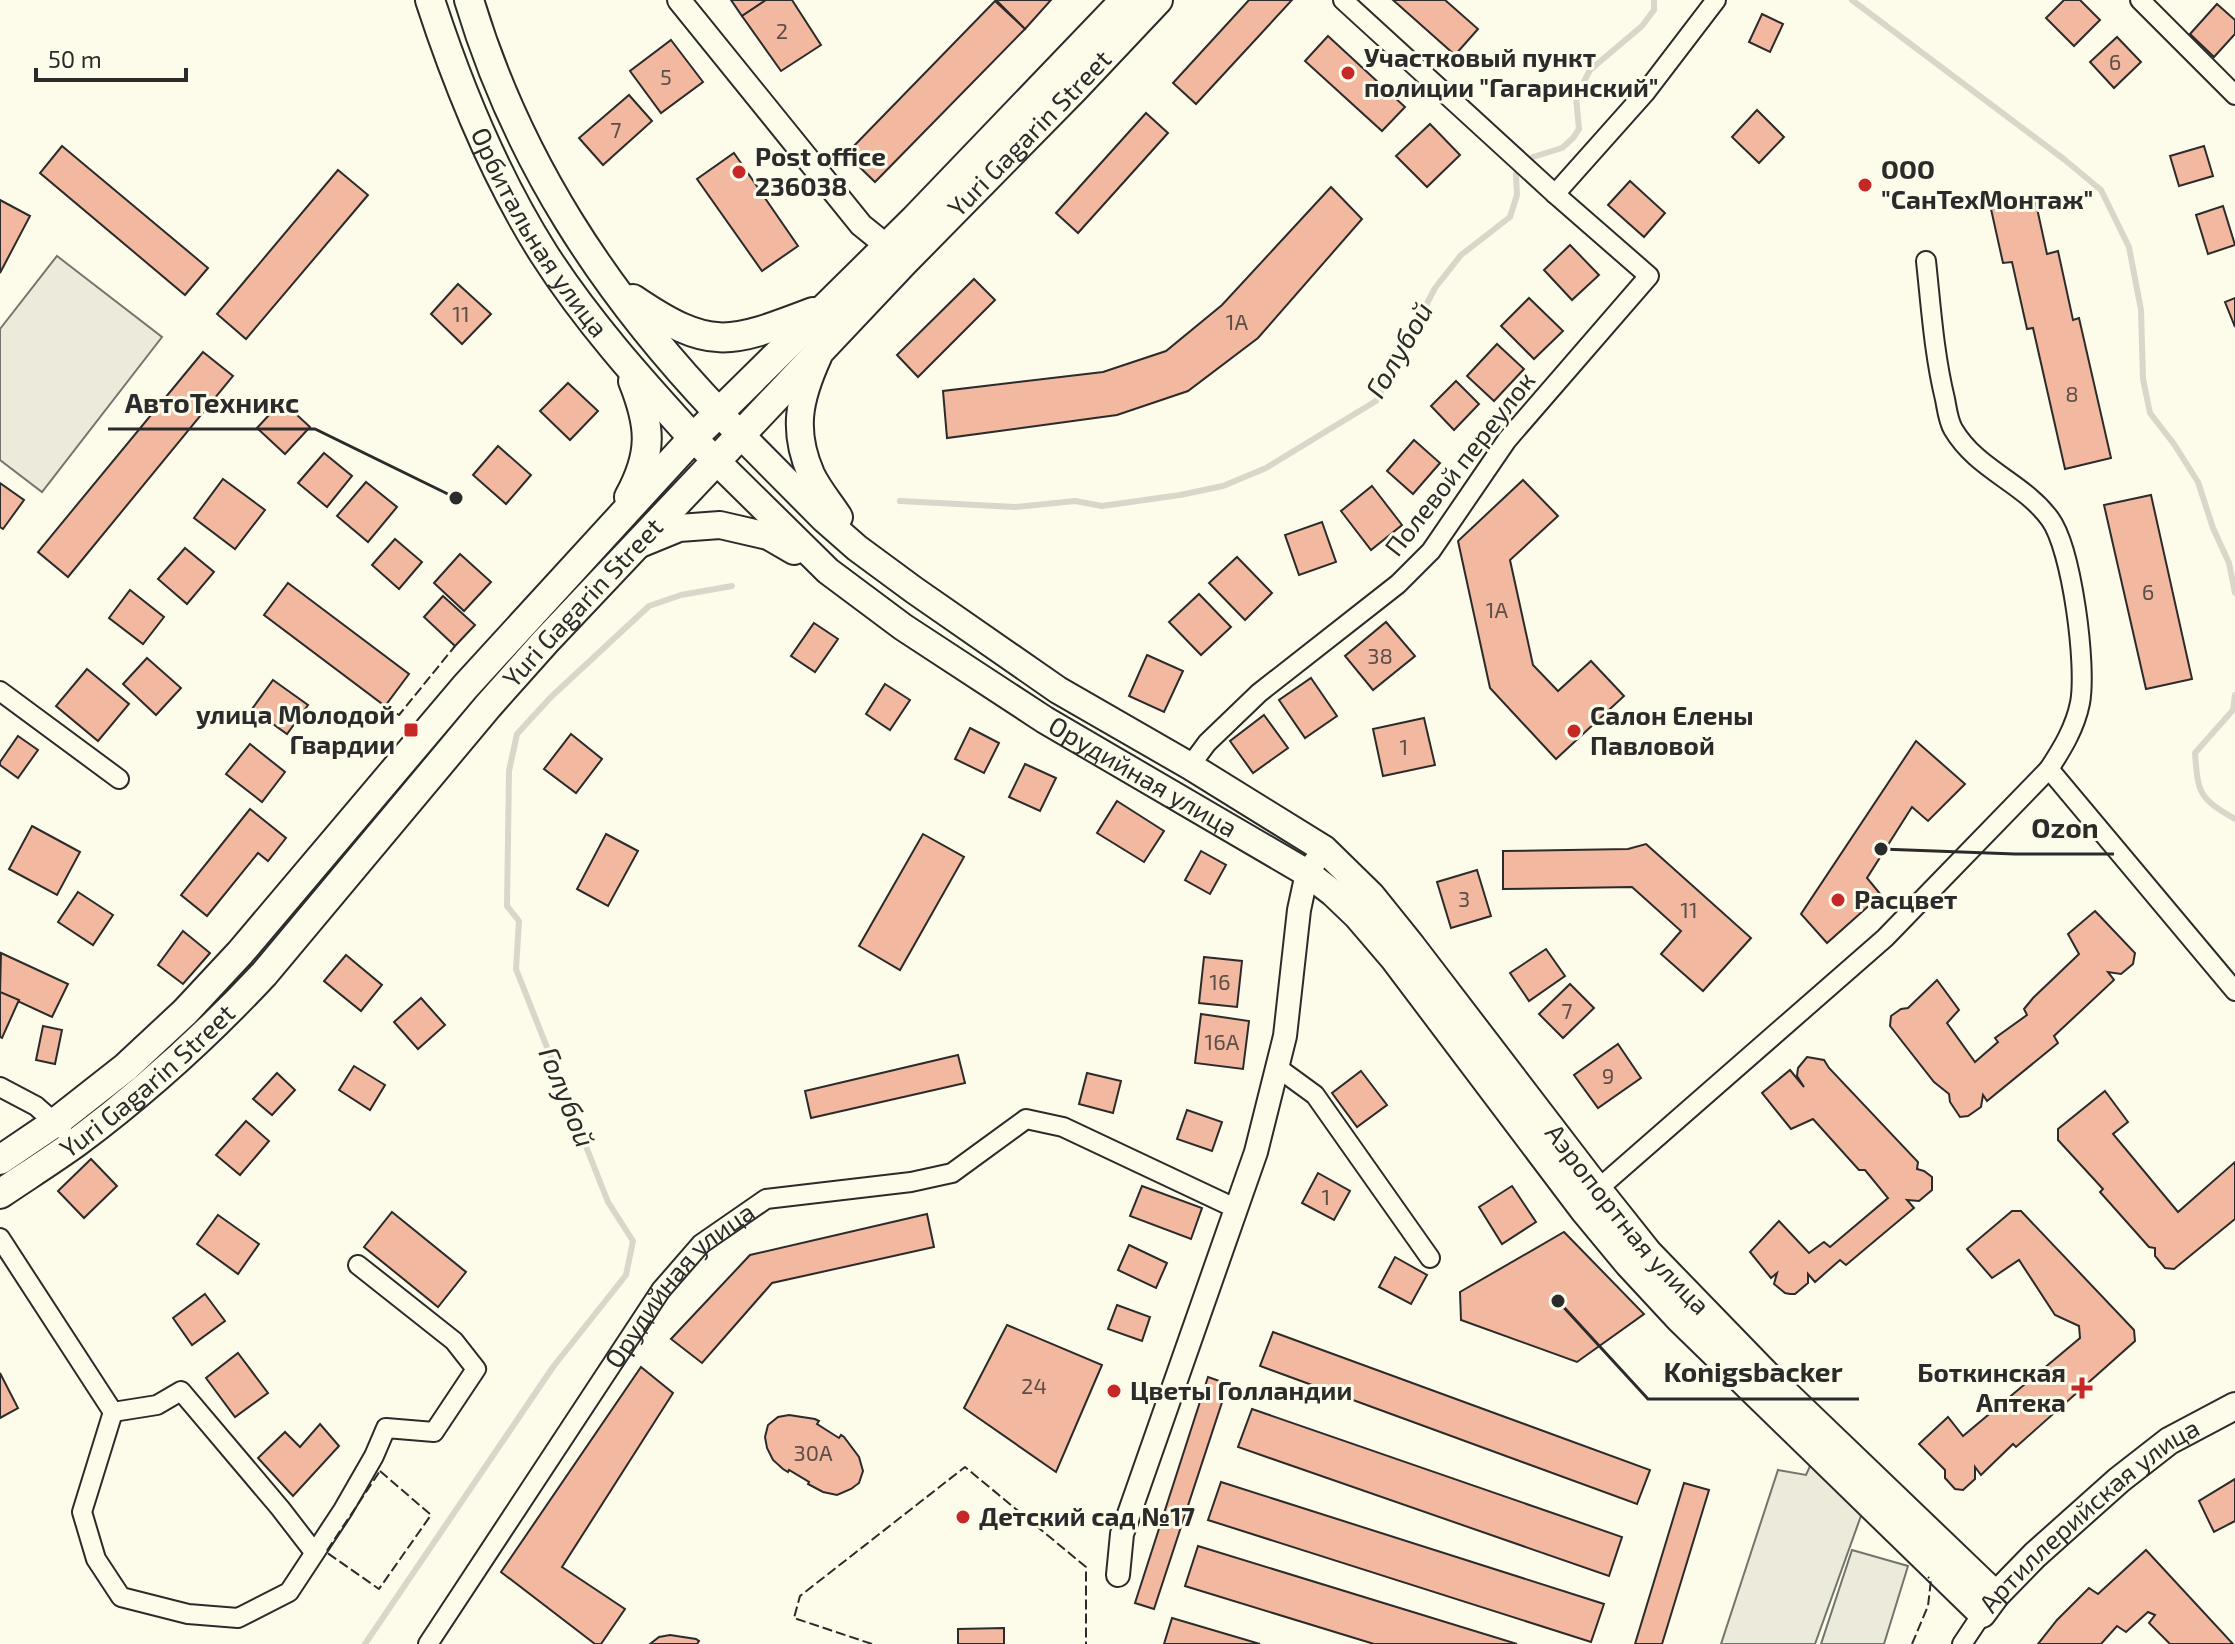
<svg xmlns="http://www.w3.org/2000/svg" width="2235" height="1644" font-family="'Exo 2',sans-serif">
	<style>
		.green { fill: #ecebdb; stroke: #74746e; stroke-width: 2 }
		.parking { fill: #eceadb; stroke: #74746e; stroke-width: 2 }
		.lines { fill: none; stroke-linecap: round; stroke-linejoin: round }
		.stream { stroke: #d8d7c9; stroke-width: 6 }
		.building { fill: #f2b8a0; stroke: #2b2b2b; stroke-width: 2 }
		.minor-casing { stroke: #2b2b2b; stroke-width: 22 }
		.tertiary-casing { stroke: #2b2b2b; stroke-width: 26 }
		.secondary-casing { stroke: #2b2b2b; stroke-width: 30 }
		.primary-casing { stroke: #2b2b2b; stroke-width: 32 }
		.minor { stroke: #fdfbea; stroke-width: 18 }
		.tertiary { stroke: #fdfbea; stroke-width: 22 }
		.secondary { stroke: #fdfbea; stroke-width: 26 }
		.primary { stroke: #fdfbea; stroke-width: 28 }
		.fence { stroke: #2b2b2b; stroke-width: 2; stroke-dasharray: 10 4; stroke-linecap: butt }
		.poi-dot { fill: #c62828; stroke: #fdfbea; stroke-width: 3 }
		.labels { text-anchor: middle; stroke-width: 6; stroke-linejoin: round; paint-order: stroke }
		.number-label { font-size: 22px; fill: #5d4e48 }
		.poi-label { font-size: 26px; font-weight: bold; fill: #2b2b2b; stroke: #fdfbea; text-anchor: start }
		.street-label { font-size: 26px; fill: #2b2b2b; stroke: #fdfbea }
		.water-label { font-size: 28px; font-style: italic; fill: #2b2b2b; stroke: #fdfbea }
		.leader { fill: none; stroke: #2b2b2b; stroke-width: 3 }
		.callout-dot { fill: #2b2b2b; stroke: #fdfbea; stroke-width: 3 }
		.callout-label { font-size: 28px; text-anchor: middle; font-weight: bold; fill: #2b2b2b; stroke: #fdfbea; stroke-width: 6; stroke-linejoin: round; paint-order: stroke }
	</style>
	<rect width="100%" height="100%" fill="#fdfbea"/>
	<!-- green -->
	<g class="green">
		<polygon points="57,256 162,337 42,492 0,460 0,329"/>
		<polygon points="1852,1550 1908,1566 1884,1644 1821,1644"/>
	</g>
	<!-- parking -->
	<polygon class="parking" points="1811,1464 1862,1513 1815,1644 1721,1644 1778,1470 1806,1475"/>
	<g class="lines">
		<!-- stream -->
		<g class="stream">
			<polyline points="1852,0 2065,160 2101,190 2129,247 2141,310 2143,379 2150,413 2174,444 2198,482 2213,528 2229,563 2235,593"/>
			<polyline points="900,501 1015,507 1075,501 1102,506 1180,495 1223,486 1266,468 1376,401 1435,288 1461,255 1510,217 1517,195 1516,174 1533,157 1562,148 1573,138 1579,129 1576,97 1590,70 1642,26 1654,10 1654,0"/>
			<path d="M 2235,695 L 2233,710 L 2195,753 C 2198,794 2199,798 2235,819"/>
			<polyline points="365,1644 553,1367 626,1275 633,1241 608,1202 516,969 519,921 507,906 509,771 517,734 551,697 649,606 681,595 732,586"/>
		</g>
	</g>
	<!-- building -->
	<g class="building">
		<polygon points="731,0 766,0 742,16"/>
		<polygon points="766,0 792,0 821,45 781,71 742,16"/>
		<polygon points="996,0 1051,0 1025,29"/>
		<polygon points="1249,0 1292,0 1196,104 1173,83"/>
		<polygon points="1393,0 1445,0 1478,29 1455,55"/>
		<polygon points="2064,0 2080,0 2100,20 2074,46 2046,18"/>
		<polygon points="995,1 1025,29 875,182 846,154"/>
		<polygon points="2217,4 2235,20 2235,34 2214,57 2190,34"/>
		<polygon points="1762,14 1783,24 1770,52 1749,42"/>
		<polygon points="1328,36 1405,107 1382,131 1305,61"/>
		<polygon points="2117,37 2141,62 2114,88 2090,62"/>
		<polygon points="671,40 703,82 661,113 630,71"/>
		<polygon points="629,95 652,121 603,165 579,138"/>
		<polygon points="1757,110 1784,137 1759,163 1732,137"/>
		<polygon points="1146,113 1168,133 1078,233 1056,213"/>
		<polygon points="1430,124 1460,155 1427,187 1396,156"/>
		<polygon points="62,146 208,268 185,295 40,173"/>
		<polygon points="2204,146 2213,176 2179,186 2170,156"/>
		<polygon points="734,153 798,246 762,271 697,179"/>
		<polygon points="338,170 368,195 246,339 217,314"/>
		<polygon points="1630,181 1665,213 1644,237 1608,205"/>
		<polygon points="1331,187 1362,219 1258,338 1188,391 1117,415 947,438 943,391 1103,372 1166,351 1222,305"/>
		<polygon points="2035,199 2047,254 2058,251 2073,320 2079,318 2111,458 2065,469 2033,328 2027,329 2012,262 2003,263 1991,209"/>
		<polygon points="0,200 30,216 0,273"/>
		<polygon points="2223,206 2235,245 2208,254 2196,215"/>
		<polygon points="1570,245 1599,275 1572,300 1544,270"/>
		<polygon points="974,279 995,300 918,377 897,355"/>
		<polygon points="458,284 491,314 462,344 431,314"/>
		<polygon points="1529,298 1563,331 1534,359 1501,326"/>
		<polygon points="2235,298 2235,327 2225,302"/>
		<polygon points="1497,344 1524,369 1494,401 1467,376"/>
		<polygon points="203,352 233,376 68,577 38,552"/>
		<polygon points="1456,381 1479,404 1454,430 1431,406"/>
		<polygon points="568,383 598,411 570,440 540,411"/>
		<polygon points="282,401 310,427 285,454 257,428"/>
		<polygon points="1414,440 1440,463 1413,494 1387,471"/>
		<polygon points="498,446 531,475 506,504 473,475"/>
		<polygon points="324,453 352,476 327,507 298,483"/>
		<polygon points="223,479 265,510 235,549 194,518"/>
		<polygon points="1523,480 1558,516 1510,560 1533,665 1558,691 1591,661 1624,696 1556,759 1490,688 1458,541"/>
		<polygon points="366,482 397,507 368,542 337,516"/>
		<polygon points="0,483 24,500 3,529 0,527"/>
		<polygon points="1372,486 1402,525 1371,550 1341,511"/>
		<polygon points="2151,495 2192,679 2146,689 2104,505"/>
		<polygon points="1322,522 1336,562 1299,575 1285,535"/>
		<polygon points="395,539 422,562 399,589 372,565"/>
		<polygon points="185,548 214,572 187,604 158,579"/>
		<polygon points="460,554 491,582 464,611 434,583"/>
		<polygon points="1237,557 1272,593 1245,620 1209,583"/>
		<polygon points="288,583 409,674 385,706 264,615"/>
		<polygon points="130,590 164,617 143,644 109,618"/>
		<polygon points="1199,594 1231,627 1201,655 1169,622"/>
		<polygon points="443,596 475,625 455,646 424,617"/>
		<polygon points="1386,622 1415,656 1373,690 1345,656"/>
		<polygon points="814,623 838,639 815,672 791,656"/>
		<polygon points="1147,655 1183,671 1164,712 1129,696"/>
		<polygon points="147,658 181,688 156,715 123,684"/>
		<polygon points="87,669 129,704 98,741 56,706"/>
		<polygon points="1311,678 1337,716 1305,738 1279,700"/>
		<polygon points="273,680 308,705 287,734 252,709"/>
		<polygon points="885,684 910,700 890,730 866,714"/>
		<polygon points="1264,715 1288,748 1253,773 1230,741"/>
		<polygon points="1424,718 1435,765 1383,776 1373,729"/>
		<polygon points="970,728 999,743 984,773 955,759"/>
		<polygon points="571,734 602,759 576,793 544,769"/>
		<polygon points="18,736 38,750 18,778 0,765 0,762"/>
		<polygon points="1916,741 1965,784 1928,821 1912,807 1867,878 1881,895 1827,943 1801,914"/>
		<polygon points="250,744 285,772 262,802 226,774"/>
		<polygon points="1025,764 1056,778 1040,811 1009,797"/>
		<polygon points="1117,801 1164,831 1144,862 1097,833"/>
		<polygon points="250,809 286,838 268,861 258,853 207,916 181,895"/>
		<polygon points="32,826 80,852 57,895 9,869"/>
		<polygon points="606,834 638,851 608,906 577,889"/>
		<polygon points="923,834 964,857 900,970 859,946"/>
		<polygon points="1646,844 1751,938 1703,991 1661,954 1681,931 1632,887 1503,889 1503,851 1628,849"/>
		<polygon points="1201,851 1226,865 1210,894 1185,880"/>
		<polygon points="1477,870 1491,916 1451,928 1437,882"/>
		<polygon points="78,892 113,915 93,945 58,922"/>
		<polygon points="2095,911 2135,953 2133,964 2121,974 2108,972 2114,980 2054,1036 2058,1043 1987,1101 1983,1095 1981,1107 1968,1116 1960,1117 1950,1102 1949,1094 1934,1082 1890,1026 1891,1016 1901,1009 1908,1008 1937,980 1959,1010 1947,1023 1975,1062 1998,1042 1995,1038 2027,1015 2024,1009 2033,998 2079,954 2068,934"/>
		<polygon points="183,931 210,953 183,984 158,965"/>
		<polygon points="1546,949 1565,976 1529,1001 1510,973"/>
		<polygon points="1,953 68,984 52,1017 0,993"/>
		<polygon points="346,955 382,985 361,1011 324,981"/>
		<polygon points="1204,957 1242,961 1237,1007 1199,1003"/>
		<polygon points="1570,984 1594,1008 1563,1038 1539,1014"/>
		<polygon points="0,992 19,1000 2,1038 0,1037"/>
		<polygon points="421,998 445,1025 418,1049 394,1022"/>
		<polygon points="1201,1014 1249,1021 1243,1069 1195,1063"/>
		<polygon points="43,1026 62,1030 55,1064 36,1060"/>
		<polygon points="1618,1044 1641,1078 1598,1108 1574,1075"/>
		<polygon points="958,1055 965,1083 811,1118 805,1091"/>
		<polygon points="1807,1057 1824,1060 1829,1068 1918,1162 1917,1169 1924,1171 1932,1177 1932,1190 1919,1201 1907,1200 1914,1208 1846,1265 1840,1260 1815,1282 1808,1274 1808,1283 1795,1294 1790,1294 1785,1293 1774,1284 1777,1273 1771,1278 1750,1252 1779,1221 1809,1253 1824,1242 1830,1247 1888,1198 1865,1170 1859,1170 1813,1119 1791,1129 1762,1093 1790,1070 1804,1087 1797,1076 1798,1068"/>
		<polygon points="354,1066 385,1085 370,1110 339,1090"/>
		<polygon points="1361,1071 1387,1105 1357,1127 1332,1093"/>
		<polygon points="277,1073 295,1090 272,1115 253,1099"/>
		<polygon points="1087,1073 1121,1081 1113,1113 1079,1104"/>
		<polygon points="2105,1091 2128,1122 2113,1134 2178,1212 2235,1162 2235,1219 2174,1269 2165,1268 2155,1256 2155,1248 2149,1247 2100,1192 2103,1189 2058,1140 2058,1129"/>
		<polygon points="1187,1110 1222,1122 1212,1151 1177,1139"/>
		<polygon points="246,1121 269,1141 240,1175 216,1155"/>
		<polygon points="91,1159 117,1186 84,1218 58,1191"/>
		<polygon points="1318,1173 1350,1191 1334,1220 1302,1203"/>
		<polygon points="1142,1186 1202,1208 1191,1239 1130,1216"/>
		<polygon points="1512,1186 1536,1222 1502,1244 1479,1207"/>
		<polygon points="2012,1211 2021,1211 2134,1330 2135,1341 2016,1447 2013,1444 1981,1475 1975,1467 1975,1479 1963,1490 1955,1489 1945,1478 1945,1470 1919,1444 1948,1417 1963,1436 2080,1338 2079,1326 2055,1315 2019,1260 1992,1278 1967,1249"/>
		<polygon points="392,1212 466,1272 438,1307 364,1247"/>
		<polygon points="927,1214 934,1247 772,1283 702,1363 671,1339 750,1255"/>
		<polygon points="218,1215 259,1244 238,1274 197,1244"/>
		<polygon points="1564,1232 1644,1314 1577,1362 1461,1320 1460,1292"/>
		<polygon points="1129,1245 1167,1263 1156,1288 1118,1270"/>
		<polygon points="1395,1257 1427,1275 1411,1304 1379,1287"/>
		<polygon points="205,1294 225,1321 192,1345 173,1318"/>
		<polygon points="1117,1305 1150,1317 1142,1341 1108,1329"/>
		<polygon points="1007,1325 1102,1365 1056,1472 964,1408"/>
		<polygon points="1273,1332 1650,1470 1637,1504 1260,1366"/>
		<polygon points="238,1353 268,1393 235,1417 206,1378"/>
		<polygon points="641,1367 673,1393 562,1567 625,1609 601,1644 595,1644 501,1572"/>
		<polygon points="0,1373 18,1408 0,1418"/>
		<polygon points="1208,1377 1228,1384 1154,1609 1135,1603"/>
		<polygon points="1252,1409 1622,1537 1609,1576 1238,1447"/>
		<polygon points="789,1415 815,1419 819,1421 817,1424 839,1438 841,1435 844,1437 859,1457 863,1471 859,1483 851,1489 837,1495 823,1492 808,1484 809,1482 789,1470 788,1472 783,1469 773,1460 767,1448 765,1437 768,1425 778,1417"/>
		<polygon points="320,1424 339,1446 293,1496 258,1458 285,1432 300,1447"/>
		<polygon points="2235,1479 2235,1521 2214,1532 2199,1501"/>
		<polygon points="1221,1482 1604,1604 1591,1642 1208,1520"/>
		<polygon points="1684,1483 1709,1490 1662,1644 1635,1644"/>
		<polygon points="1198,1546 1517,1644 1374,1644 1185,1586"/>
		<polygon points="2146,1550 2233,1644 2170,1644 2149,1623 2155,1615 2148,1612 2126,1632 2117,1626 2101,1644 2038,1644 2057,1620 2089,1588 2098,1594"/>
		<polygon points="1172,1618 1260,1644 1164,1644"/>
		<polygon points="1004,1628 1004,1644 958,1644 958,1629"/>
		<polygon points="670,1635 696,1639 699,1641 697,1644 650,1644 659,1637"/>
	</g>
	<g class="lines">
		<defs>
			<g id="minor">
				<polyline points="2140,0 2235,95"/>
				<polyline points="1555,194 1645,93 1716,0"/>
				<polyline points="0,691 119,779"/>
				<polyline points="1190,766 1207,743 1259,693 1398,584 1431,551 1507,440 1649,276 1555,194 1343,0"/>
				<polyline points="2049,769 2235,991"/>
				<polyline points="1278,1068 1315,1095 1430,1258"/>
				<polyline points="0,1087 36,1106 62,1129"/>
				<path d="M 1598,1189 L 1885,938 L 2049,769 C 2062,749 2075,728 2080,703 C 2087,666 2072,549 2050,519 C 2023,482 1977,470 1953,429 C 1948,420 1947,409 1945,399 C 1934,354 1931,307 1926,261"/>
				<polyline points="0,1238 113,1412 157,1405 181,1391 280,1508 314,1552"/>
				<polyline points="113,1412 82,1512 96,1559 121,1597 188,1614 238,1618 289,1592 343,1510 374,1456 386,1428 434,1432 476,1369 454,1341 358,1265"/>
				<path id="s1" d="M 428,1644 L 661,1290 L 701,1244 L 766,1199 L 911,1182 L 952,1173 L 1026,1119 L 1063,1127 L 1237,1209"/>
				<polyline points="1962,1644 1982,1614"/>
			</g>
			<g id="tertiary">
				<polyline points="679,0 861,225 887,246"/>
				<polyline points="1118,1575 1122,1534 1256,1152 1285,1036 1299,910 1307,873 1324,849"/>
			</g>
			<g id="secondary">
				<path d="M 818,357 C 799,399 792,430 811,474 C 818,489 830,503 839,517"/>
				<path id="s2" d="M 718,412 L 824,519 L 857,548 L 914,590 L 1058,690 L 1190,766 L 1324,849 L 1371,895 L 1412,946 L 1598,1189 L 1649,1253 L 1775,1383 L 1996,1595"/>
				<path id="s3" d="M 693,438 L 828,571 L 903,627 L 1045,720 L 1307,873 L 1333,893 L 1357,916 L 1393,958 L 1584,1211 L 1628,1264 L 1679,1319 L 1982,1614 L 1996,1595 L 2035,1555 L 2119,1480 L 2169,1441 L 2235,1406"/>
				<polyline points="635,546 679,528 720,525 768,536 794,551"/>
			</g>
			<g id="primary">
				<path id="s4" d="M 430,0 C 459,89 494,175 544,254 C 587,321 640,380 693,438"/>
				<path d="M 469,0 C 517,160 604,292 718,412"/>
				<path d="M 633,299 C 711,352 729,344 813,312"/>
				<path d="M 629,497 C 653,453 651,426 633,381"/>
				<polyline points="0,1160 56,1122 126,1067 185,1012 240,953 465,687 693,438 914,220 1125,0"/>
				<path id="s5" d="M 0,1194 C 25,1177 52,1160 77,1142 C 144,1092 207,1035 264,974 L 488,706 L 545,642 L 904,262 L 1074,89 L 1158,0"/>
			</g>
		</defs>
		<!-- minor casing -->
		<use href="#minor" class="minor-casing"/>
		<!-- tertiary casing -->
		<use href="#tertiary" class="tertiary-casing"/>
		<!-- secondary casing -->
		<use href="#secondary" class="secondary-casing"/>
		<!-- primary casing -->
		<use href="#primary" class="primary-casing"/>
		<!-- minor -->
		<use href="#minor" class="minor"/>
		<!-- tertiary -->
		<use href="#tertiary" class="tertiary"/>
		<!-- secondary -->
		<use href="#secondary" class="secondary"/>
		<!-- primary -->
		<use href="#primary" class="primary"/>
		<!-- fence -->
		<g class="fence">
			<polyline points="385,706 399,715 455,646"/>
			<polygon points="380,1471 431,1515 379,1589 326,1552"/>
			<polyline points="872,1644 794,1618 800,1596 965,1467 1086,1567 1086,1644"/>
			<polyline points="1912,1644 1928,1606 1931,1580 1928,1577"/>
		</g>
	</g>
	<!-- markers -->
	<g class="poi-dot">
		<circle cx="1348" cy="73" r="8"/>
		<circle cx="739" cy="172" r="8"/>
		<circle cx="1865" cy="185" r="8"/>
		<rect x="403" y="722" width="16" height="16" rx="4"/>
		<circle cx="1574" cy="731" r="8"/>
		<circle cx="1838" cy="900" r="8"/>
		<path d="M2078 1376h8v8h8v8h-8v8h-8v-8h-8v-8h8z"/>
		<circle cx="1114" cy="1391" r="8"/>
		<circle cx="963" cy="1517" r="8"/>
	</g>
	<g class="labels">
		<!-- number labels -->
		<g class="number-label">
			<text x="782" y="39">2</text>
			<text x="2115" y="70">6</text>
			<text x="666" y="85">5</text>
			<text x="616" y="138">7</text>
			<text x="461" y="322">11</text>
			<text x="1237" y="330">1А</text>
			<text x="2072" y="402">8</text>
			<text x="2148" y="600">6</text>
			<text x="1497" y="618">1А</text>
			<text x="1380" y="664">38</text>
			<text x="1404" y="755">1</text>
			<text x="1464" y="907">3</text>
			<text x="1689" y="918">11</text>
			<text x="1220" y="990">16</text>
			<text x="1567" y="1019">7</text>
			<text x="1222" y="1050">16А</text>
			<text x="1608" y="1084">9</text>
			<text x="1326" y="1205">1</text>
			<text x="1034" y="1394">24</text>
			<text x="813" y="1461">30А</text>
		</g>
		<!-- poi labels -->
		<g class="poi-label">
			<text x="1364" y="67">Участковый пункт<tspan x="1364" dy="30">полиции "Гагаринский"</tspan></text>
			<text x="755" y="166">Post office<tspan x="755" dy="30">236038</tspan></text>
			<text x="1881" y="179">ООО<tspan x="1881" dy="30">"СанТехМонтаж"</tspan></text>
			<text x="395" y="724" text-anchor="end">улица Молодой<tspan x="395" dy="30">Гвардии</tspan></text>
			<text x="1590" y="725">Салон Елены<tspan x="1590" dy="30">Павловой</tspan></text>
			<text x="1854" y="909">Расцвет</text>
			<text x="2066" y="1382" text-anchor="end">Боткинская<tspan x="2066" dy="30">Аптека</tspan></text>
			<text x="1130" y="1400">Цветы Голландии</text>
			<text x="979" y="1526">Детский сад №17</text>
		</g>
		<!-- street labels -->
		<g class="street-label">
			<text dy="9" stroke="none"><textPath href="#s5" startOffset="1482">Yuri Gagarin Street</textPath></text>
			<text dy="9" stroke="none"><textPath href="#s4" startOffset="258">Орбитальная улица</textPath></text>
			<text transform="translate(1460 464) rotate(-52)" y="9">Полевой переулок</text>
			<text dy="9" stroke="none"><textPath href="#s5" startOffset="834">Yuri Gagarin Street</textPath></text>
			<text dy="9" stroke="none"><textPath href="#s3" startOffset="566">Орудийная улица</textPath></text>
			<text dy="9" stroke="none"><textPath href="#s5" startOffset="186">Yuri Gagarin Street</textPath></text>
			<text dy="9" stroke="none"><textPath href="#s2" startOffset="1230">Аэропортная улица</textPath></text>
			<text dy="9" stroke="none"><textPath href="#s1" startOffset="440">Орудийная улица</textPath></text>
			<text dy="9" stroke="none"><textPath href="#s3" startOffset="1908">Артиллерийская улица</textPath></text>
		</g>
		<!-- water labels -->
		<g class="water-label">
			<text transform="translate(1399 350) rotate(-60)" y="10">Голубой</text>
			<text transform="translate(567 1097) rotate(68)" y="10">Голубой</text>
		</g>
	</g>
	<!-- callouts -->
	<path class="leader" d="M456 498L315 429H108M1881 849L2015 854H2114M1558 1301L1648 1399H1859"/>
	<g class="callout-dot">
		<circle cx="456" cy="498" r="8"/>
		<circle cx="1881" cy="849" r="8"/>
		<circle cx="1558" cy="1301" r="8"/>
	</g>
	<g class="callout-label">
		<text x="212" y="413">АвтоТехникс</text>
		<text x="2065" y="838">Ozon</text>
		<text x="1753" y="1382">Konigsbacker</text>
	</g>
	<!-- scale -->
	<path d="M36 68v12h150v-12" fill="none" stroke="#2b2b2b" stroke-width="4"/>
	<text x="48" y="68" font-size="24" fill="#2b2b2b" stroke="#fdfbea" stroke-width="6" paint-order="stroke">50 m</text>
</svg>
